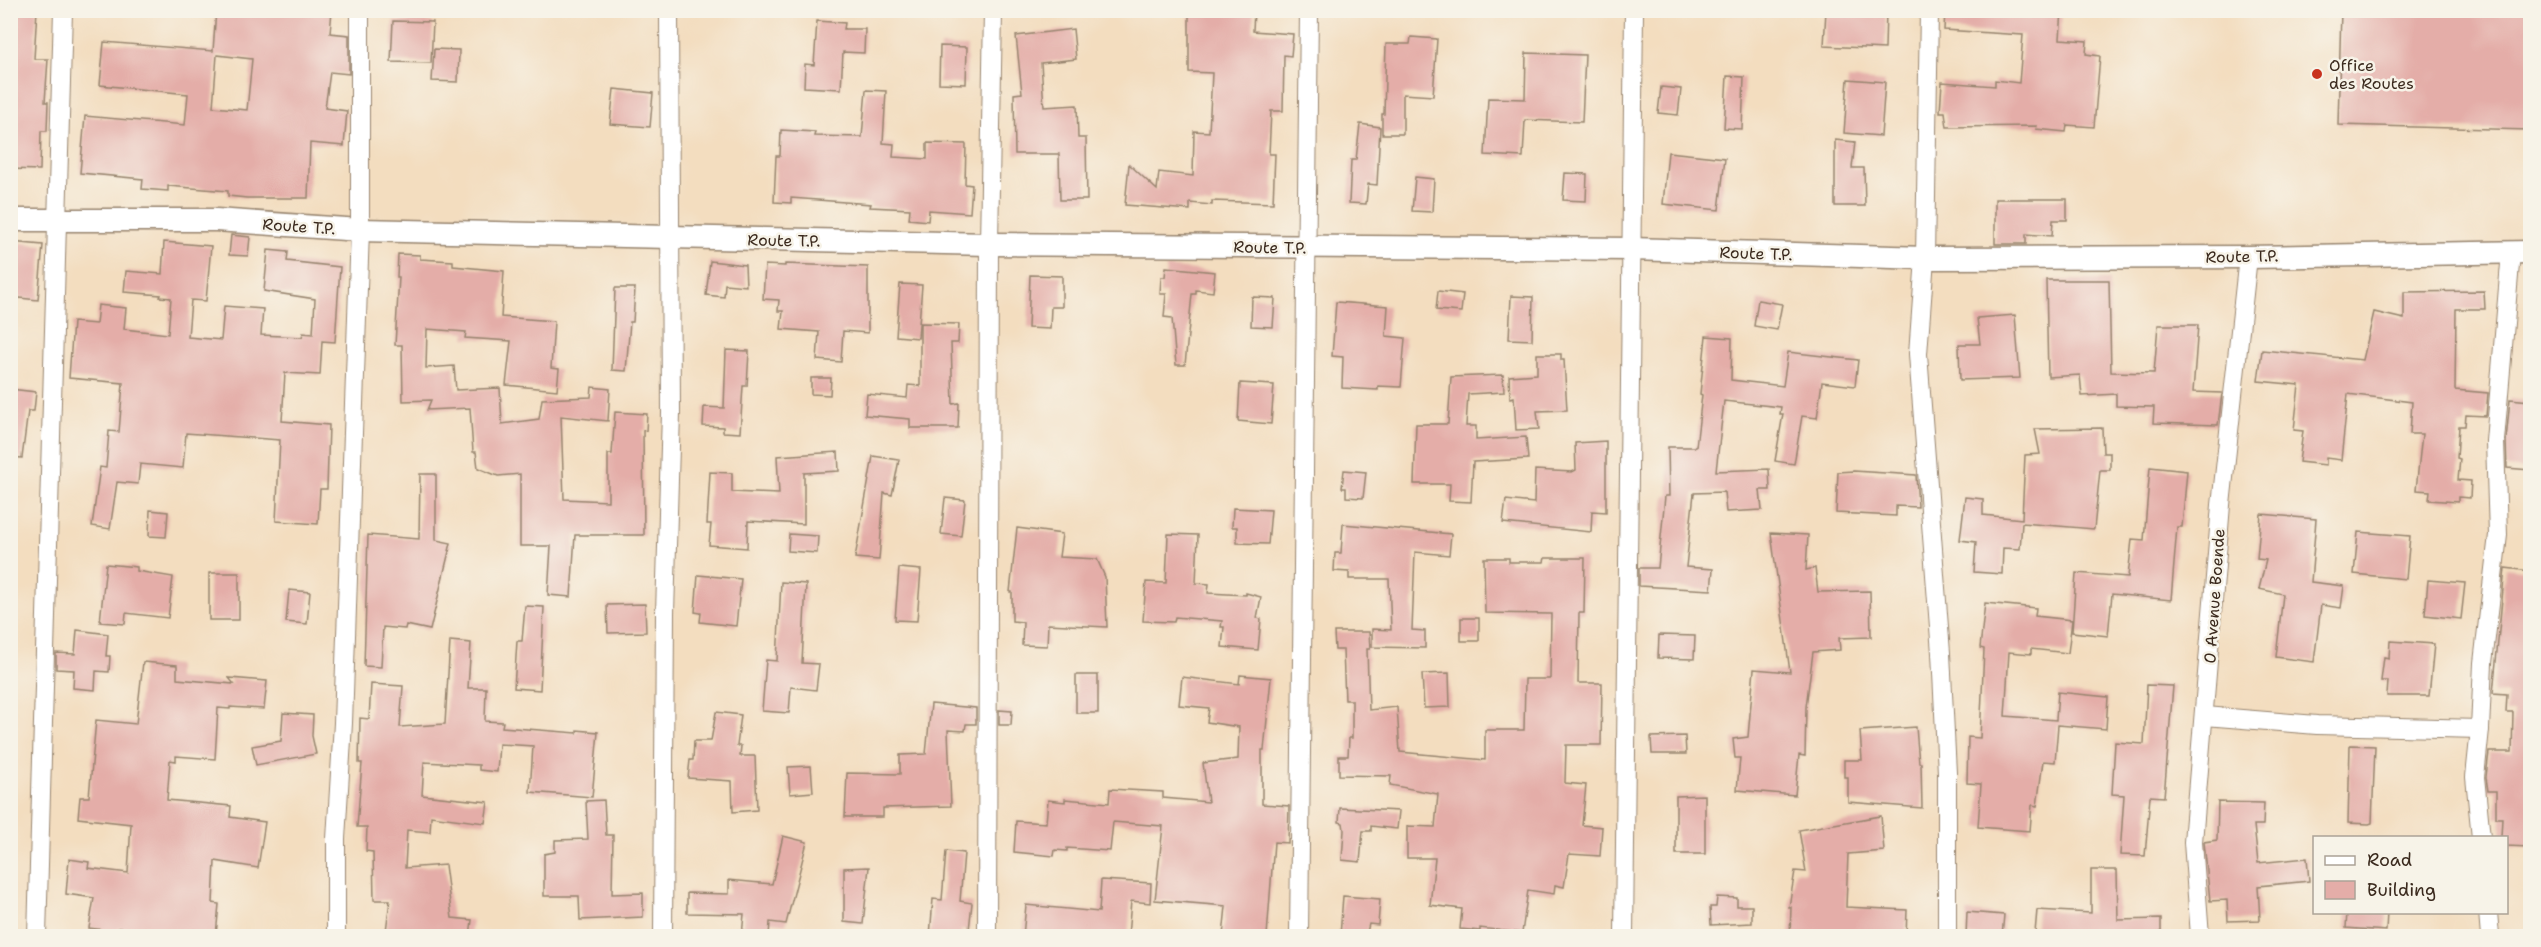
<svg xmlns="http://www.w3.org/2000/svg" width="2541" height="947" font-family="'Shantell Sans',sans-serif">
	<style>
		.building { fill: #e4ada8; fill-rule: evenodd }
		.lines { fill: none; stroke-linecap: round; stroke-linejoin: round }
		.minor-casing { stroke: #97846e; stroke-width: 20 }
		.tertiary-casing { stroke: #97846e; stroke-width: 25 }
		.minor { stroke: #fff; stroke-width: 18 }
		.tertiary { stroke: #fff; stroke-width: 22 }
		.poi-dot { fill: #c8321e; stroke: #f7f3e8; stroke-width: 2 }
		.labels { text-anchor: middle; stroke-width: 5; stroke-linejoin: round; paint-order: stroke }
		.poi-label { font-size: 16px; fill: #3b2a1e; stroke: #f7f3e8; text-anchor: start }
		.street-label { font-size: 16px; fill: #3b2a1e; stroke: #f7f3e8 }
	</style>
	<rect width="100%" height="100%" fill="#f7f3e8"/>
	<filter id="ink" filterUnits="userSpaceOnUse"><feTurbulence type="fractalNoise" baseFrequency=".0167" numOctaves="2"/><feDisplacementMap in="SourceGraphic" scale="12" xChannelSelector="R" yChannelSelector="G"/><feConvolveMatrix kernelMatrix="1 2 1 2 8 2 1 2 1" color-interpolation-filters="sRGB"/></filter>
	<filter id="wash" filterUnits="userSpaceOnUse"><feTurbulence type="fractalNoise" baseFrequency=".008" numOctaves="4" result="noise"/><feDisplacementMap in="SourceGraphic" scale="24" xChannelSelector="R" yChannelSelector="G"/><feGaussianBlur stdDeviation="1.35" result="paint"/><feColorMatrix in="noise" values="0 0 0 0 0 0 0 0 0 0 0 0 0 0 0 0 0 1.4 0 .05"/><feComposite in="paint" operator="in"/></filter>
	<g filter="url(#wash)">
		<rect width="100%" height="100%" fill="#f3ddbf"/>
		<g id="blocks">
			<!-- building -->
			<g class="building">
				<polygon points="10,10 37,10 34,59 48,59 45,102 48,102 47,131 41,131 40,170 10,169"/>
				<path d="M 216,10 L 332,10 L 330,33 L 349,35 L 349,74 L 330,72 L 325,108 L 347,111 L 344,146 L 310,143 L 308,198 L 247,198 L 228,196 L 228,191 L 168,186 L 168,191 L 142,189 L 143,179 L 80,173 L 85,116 L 185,125 L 188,94 L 100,85 L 104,42 L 213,51 ZM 217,55 L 252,59 L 247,110 L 213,107 Z"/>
				<polygon points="1189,10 1254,10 1253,31 1293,34 1291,56 1284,55 1283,111 1271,111 1269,154 1275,154 1273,203 1212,201 1212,205 1190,203 1190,210 1125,205 1129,164 1157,190 1159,172 1193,176 1194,131 1209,132 1212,73 1189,72"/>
				<polygon points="1826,10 1886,10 1885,49 1824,46"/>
				<polygon points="1945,10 2062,10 2060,39 2087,41 2086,54 2100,56 2094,127 2067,125 2066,132 2036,129 2037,126 1947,127 1945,112 1940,112 1942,82 1995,86 1995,80 2019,83 2023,35 1944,30"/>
				<polygon points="2341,10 2530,10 2530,130 2338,125"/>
				<polygon points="393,21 433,22 431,63 391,62"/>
				<polygon points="817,21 845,23 844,29 865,29 864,53 843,52 841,89 804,87 805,64 814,65"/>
				<polygon points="1073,29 1076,59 1041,63 1044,107 1077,105 1078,138 1086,138 1087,200 1060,200 1059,154 1015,154 1014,94 1022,93 1016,36"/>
				<polygon points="1411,37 1437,39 1433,96 1403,94 1403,134 1382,134 1382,114 1384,114 1386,44 1410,44"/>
				<polygon points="940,46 967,47 966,84 939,83"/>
				<polygon points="434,49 459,50 458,82 432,81"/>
				<polygon points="1526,53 1585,55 1582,122 1525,120 1523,157 1485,155 1488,98 1525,99"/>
				<polygon points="1727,76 1744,77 1742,129 1724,128"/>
				<polygon points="1848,79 1885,82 1881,136 1844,133"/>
				<polygon points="1661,87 1681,89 1678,115 1658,113"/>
				<polygon points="614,89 653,93 650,127 610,124"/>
				<polygon points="866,90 886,91 883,143 894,144 893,157 927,159 927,143 966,144 965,184 972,185 970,213 929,210 928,221 909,219 910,209 870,207 871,204 791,198 791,203 774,202 776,156 780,156 781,130 815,132 814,136 862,137"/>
				<polygon points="1360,124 1380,127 1377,185 1368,184 1366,204 1349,203 1351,160 1356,160"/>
				<polygon points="1835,140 1855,142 1852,168 1864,168 1865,206 1835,206"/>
				<polygon points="1668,152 1725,158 1719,210 1663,204"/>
				<polygon points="1565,173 1587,174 1586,201 1563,200"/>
				<polygon points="1415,177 1434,179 1432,212 1412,211"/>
				<polygon points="1995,199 2067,199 2067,220 2053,220 2052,236 2026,234 2026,244 1995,244"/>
				<polygon points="231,235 250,237 248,256 229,255"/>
				<polygon points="10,242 43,245 38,300 10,297"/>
				<polygon points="164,242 211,246 206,301 191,300 188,337 221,340 224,306 263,309 261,335 302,337 303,333 313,334 315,299 264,291 268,250 288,252 287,261 340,267 335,342 322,341 320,375 285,373 282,421 329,425 327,489 320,489 318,524 276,521 280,440 186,433 183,468 140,464 138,484 117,482 110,529 92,526 100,467 106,468 109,431 119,432 123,383 69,378 73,322 96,324 98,305 126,308 124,329 168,334 171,298 160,297 161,295 124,292 126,271 162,274"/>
				<polygon points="398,254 420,255 420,259 453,261 453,266 504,271 501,317 554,321 551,368 559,369 557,390 506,385 511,341 465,338 466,332 427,329 426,368 454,366 456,390 500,388 502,424 539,419 542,399 591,397 592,387 610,389 608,421 561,416 564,499 608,501 608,454 612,454 615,412 647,414 646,431 643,430 644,535 575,535 571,597 548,595 551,546 520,546 520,474 498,476 478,468 476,452 473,452 470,408 427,410 431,400 403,401 402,345 395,345 399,277 397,277"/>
				<polygon points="710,261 745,265 746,286 725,284 724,297 706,295"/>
				<polygon points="785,264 868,267 868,333 843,331 841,362 817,360 819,332 781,329 783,311 778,311 779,300 763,299 765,265 785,266"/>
				<polygon points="1166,267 1215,272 1213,292 1196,290 1196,294 1192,294 1185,365 1176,365 1172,318 1164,317 1166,294 1160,294 1161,277 1165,277"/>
				<polygon points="1030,275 1062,276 1062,307 1051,307 1050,329 1028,328"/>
				<polygon points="2046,280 2109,280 2111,372 2154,373 2158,325 2198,325 2193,392 2222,393 2218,425 2153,423 2154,407 2116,406 2116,394 2082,396 2080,375 2048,377"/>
				<polygon points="900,284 922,285 918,338 896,336"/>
				<polygon points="615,288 635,288 633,322 630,322 626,371 612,370"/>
				<polygon points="1438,291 1463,294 1461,312 1436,310"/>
				<polygon points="2484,291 2485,309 2456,309 2455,390 2488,393 2486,416 2466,415 2465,426 2459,426 2457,458 2460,459 2458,480 2471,481 2470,498 2458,497 2458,502 2429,500 2430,491 2416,490 2422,434 2410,434 2412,402 2348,394 2341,460 2326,458 2326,465 2299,462 2303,431 2294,430 2299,385 2258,381 2262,350 2363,360 2374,312 2404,319 2404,292"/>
				<polygon points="1511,296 1533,297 1532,340 1509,339"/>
				<polygon points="1252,297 1275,298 1273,327 1251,326"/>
				<polygon points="1758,300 1782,304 1777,330 1754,326"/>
				<polygon points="1336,302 1388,306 1386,336 1405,338 1401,387 1378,386 1378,390 1342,388 1343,357 1332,356"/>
				<polygon points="2015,315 2020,378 1960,380 1959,344 1980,344 1977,318"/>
				<polygon points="920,323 959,324 958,343 951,343 953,404 959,403 958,428 910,428 910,419 865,415 867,394 907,398 908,385 920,386"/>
				<polygon points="1706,336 1732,338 1731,380 1783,386 1788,352 1858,360 1855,386 1822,382 1817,418 1802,416 1794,464 1775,461 1783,414 1780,414 1781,407 1724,401 1716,471 1769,469 1770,490 1760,490 1762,510 1726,512 1724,492 1694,493 1686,567 1713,569 1711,590 1639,586 1639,568 1658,568 1665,496 1669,496 1668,447 1696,447 1702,395 1700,394"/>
				<polygon points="726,350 749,351 747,386 743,386 740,433 723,432 723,427 703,426 704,407 724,408"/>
				<polygon points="1537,354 1561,354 1561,360 1564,360 1567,410 1537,411 1539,429 1516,430 1514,397 1510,398 1509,376 1537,374"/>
				<polygon points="1503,375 1504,392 1468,394 1466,426 1476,426 1476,440 1526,437 1528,459 1473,462 1471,502 1449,501 1450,484 1414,484 1416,424 1448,424 1451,377"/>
				<polygon points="811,378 831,378 830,395 811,394"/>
				<polygon points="1240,383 1274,385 1271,424 1238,421"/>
				<polygon points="10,389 36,392 34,411 28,411 22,458 10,457"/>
				<polygon points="2510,399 2530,401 2530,470 2507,468 2506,441"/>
				<polygon points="2102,428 2103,453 2110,453 2110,470 2100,470 2094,529 2022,523 2020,549 2003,548 2002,574 1974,572 1976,542 1960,540 1965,497 1983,499 1983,515 2022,519 2025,455 2040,454 2035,429"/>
				<polygon points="1606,441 1606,512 1592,511 1591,532 1503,523 1506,500 1534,503 1535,470 1572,472 1576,470 1575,443"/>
				<polygon points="838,452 839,471 804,473 804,524 748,521 747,548 709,545 711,524 707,524 710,472 732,473 732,492 779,494 777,456"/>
				<polygon points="873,456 899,460 892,495 884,493 879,560 855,558"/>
				<polygon points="2150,467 2187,471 2182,527 2177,527 2171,600 2112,594 2108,636 2072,632 2076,573 2128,577 2132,539 2144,540"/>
				<polygon points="1344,470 1366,472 1363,498 1346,497 1346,488 1342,488"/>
				<polygon points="1854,471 1916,475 1918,507 1896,506 1896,516 1836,513 1838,472"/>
				<polygon points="420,474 436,474 436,540 451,543 430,630 406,625 405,629 383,627 381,667 364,666 368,535 419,539"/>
				<polygon points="945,498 965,500 961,536 941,534"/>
				<polygon points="1233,508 1271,510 1268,544 1237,543 1237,527 1232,527"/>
				<polygon points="150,510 168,512 166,537 149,536"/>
				<polygon points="2261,514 2316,519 2311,582 2344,586 2341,608 2321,605 2314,662 2276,657 2283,594 2259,589 2266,560 2257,559"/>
				<polygon points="1343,524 1451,534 1449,555 1415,552 1412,630 1425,631 1425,648 1372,647 1372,629 1391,630 1389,579 1349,579 1349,572 1334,571 1335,553 1341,553"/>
				<polygon points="1017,528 1062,534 1059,557 1097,559 1105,577 1107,627 1048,624 1047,646 1022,645 1023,622 1012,621 1012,592 1010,592"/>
				<polygon points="2358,532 2410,536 2406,579 2354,574"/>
				<polygon points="1771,533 1808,535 1806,570 1815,568 1818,592 1870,591 1871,637 1839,638 1840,650 1813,652 1806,707 1805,756 1799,755 1795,795 1737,790 1740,758 1735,758 1733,739 1748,737 1754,669 1790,672"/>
				<polygon points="789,534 818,536 817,553 788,551"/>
				<polygon points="1168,534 1198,535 1196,583 1209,584 1208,593 1246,595 1246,593 1261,597 1257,618 1261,619 1258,650 1222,647 1224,627 1221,627 1222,621 1175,617 1174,622 1143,621 1146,582 1166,583"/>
				<polygon points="1484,558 1509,558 1509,562 1544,562 1545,558 1585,558 1584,613 1579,613 1578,683 1602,683 1601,745 1566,745 1565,783 1586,785 1582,825 1602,827 1600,856 1569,854 1564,887 1555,885 1554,894 1528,890 1522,933 1480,928 1480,931 1460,929 1462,909 1430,905 1435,858 1407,858 1407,826 1435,827 1438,794 1390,785 1391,776 1339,775 1339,756 1348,756 1349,738 1352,738 1352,700 1345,700 1343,650 1335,650 1334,632 1369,632 1370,649 1367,649 1369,710 1397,707 1400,752 1485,760 1485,730 1524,730 1525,679 1550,679 1551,614 1485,613"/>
				<polygon points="106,564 137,567 137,571 173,577 168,618 126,613 125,624 100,622"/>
				<polygon points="899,568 921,570 917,621 895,620"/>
				<polygon points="2505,568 2530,571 2530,847 2506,846 2506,837 2501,837 2502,818 2496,818 2496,791 2488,791 2486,777 2489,752 2512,752 2513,712 2506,712 2507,694 2493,693"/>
				<rect x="209" y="573" width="30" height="47"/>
				<polygon points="698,575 741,579 736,626 700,622 701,613 695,612"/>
				<polygon points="2428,580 2465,583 2461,619 2425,615"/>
				<polygon points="781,582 806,584 802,663 819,664 816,690 791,687 789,713 762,711 766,660 777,661"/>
				<polygon points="289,590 310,592 307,624 286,622"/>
				<polygon points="1985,603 2036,608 2035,616 2072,620 2068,653 2031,649 2031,654 2009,652 2005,716 2056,720 2058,692 2108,697 2106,729 2058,725 2055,762 2043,761 2037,806 2032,805 2030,831 1978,827 1981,784 1967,783 1968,737 1980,738 1984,649 1980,648"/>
				<polygon points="645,604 646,632 608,633 607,605"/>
				<polygon points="525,606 544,607 540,690 514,688 517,641 522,641"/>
				<rect x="1461" y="618" width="18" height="23"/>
				<polygon points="77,630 108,634 106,656 110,656 109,672 96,671 95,690 73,688 74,670 56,669 56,653 75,654"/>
				<polygon points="1659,635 1695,636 1694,659 1658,658"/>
				<polygon points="450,641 471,643 468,688 486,688 485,721 503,722 502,727 577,733 577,730 598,732 592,797 530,792 533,746 499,744 497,772 479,770 479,765 424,762 422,795 488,802 485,823 431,816 430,832 407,830 405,868 445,865 452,918 472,920 470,936 400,936 400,933 386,931 390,900 374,900 373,852 366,851 367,827 357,827 362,763 359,763 360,718 369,719 371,684 403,686 400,727 445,724"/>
				<polygon points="2390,641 2434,644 2429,696 2387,696 2388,681 2381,681 2384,657 2389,658"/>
				<polygon points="143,662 177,665 177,679 234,684 229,678 267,681 264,709 230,707 230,709 218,708 215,759 176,756 176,761 170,760 167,800 231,806 230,817 265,822 258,868 215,861 213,903 219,904 216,935 119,928 119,932 89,928 94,898 66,894 69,859 89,862 88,868 128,873 131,824 78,818 80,797 89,797 96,720 136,724"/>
				<polygon points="1449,673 1450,707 1424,708 1422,674"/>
				<rect x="1076" y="675" width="22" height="38"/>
				<polygon points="1240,675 1271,678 1264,750 1262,750 1262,804 1289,806 1288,843 1274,842 1267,936 1223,936 1226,906 1155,900 1163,826 1113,822 1110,851 1067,848 1067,851 1055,850 1054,856 1014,852 1016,821 1046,823 1048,800 1065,802 1065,799 1109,803 1110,789 1163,792 1163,798 1208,802 1203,763 1238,759 1239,727 1207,722 1209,708 1179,705 1182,677 1239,684"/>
				<polygon points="2147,685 2173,686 2164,797 2150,796 2145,856 2120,855 2124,795 2112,794 2115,742 2144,744"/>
				<polygon points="931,704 976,708 976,724 966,724 965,731 948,730 951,806 883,808 883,817 845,817 847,773 900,774 900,755 926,754"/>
				<polygon points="999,710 1012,711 1011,725 999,725"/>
				<polygon points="716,712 741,715 737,746 741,746 740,756 755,756 757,810 733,812 732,781 688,778 690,760 693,760 694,741 711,741"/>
				<polygon points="283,713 313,715 312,736 316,754 256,765 252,746 281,741"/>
				<polygon points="1916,727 1919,763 1921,763 1922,808 1848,802 1848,777 1844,777 1844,760 1862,760 1860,731"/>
				<polygon points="1685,736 1686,754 1652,754 1651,737"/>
				<polygon points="2350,745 2375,746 2372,823 2369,824 2348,823"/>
				<polygon points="811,766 813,792 790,794 788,767"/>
				<polygon points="1705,795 1705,854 1676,854 1676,796"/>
				<polygon points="604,800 606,835 613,835 612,894 643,893 643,917 580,920 579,896 544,896 544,854 555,852 555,840 588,839 586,801"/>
				<polygon points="2218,802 2264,803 2263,825 2254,825 2258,863 2307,858 2309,881 2258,886 2260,920 2228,921 2227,900 2210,901 2204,842 2217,840"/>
				<polygon points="1340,808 1399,811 1397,829 1371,826 1371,831 1363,831 1360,862 1342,860 1344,830 1343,823 1339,822"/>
				<polygon points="1881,816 1884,851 1848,854 1846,907 1907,910 1906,936 1790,936 1791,907 1789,907 1795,871 1806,872 1799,830"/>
				<polygon points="783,836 807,842 786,924 770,922 769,936 742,936 744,914 687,913 687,893 729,894 729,880 772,884"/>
				<polygon points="946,851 964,853 960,901 972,903 969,930 961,930 962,936 930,936 933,899 942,900"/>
				<polygon points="869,867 863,924 844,922 844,868"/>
				<polygon points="2091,870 2117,870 2118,920 2161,919 2161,936 2037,936 2035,933 2037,910 2091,913"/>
				<polygon points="1101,880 1151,883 1150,903 1131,901 1128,936 1023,936 1026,905 1099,912"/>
				<polygon points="1343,896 1380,899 1378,925 1369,924 1366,936 1340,936"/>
				<polygon points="1717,897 1737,898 1737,906 1752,906 1752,923 1711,925 1710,907 1716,907"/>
				<polygon points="1967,912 2004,915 2002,936 1966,936"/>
				<polygon points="2347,912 2387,912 2386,931 2346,928"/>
			</g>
		</g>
	</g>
	<g filter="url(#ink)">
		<use href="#blocks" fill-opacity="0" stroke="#97846e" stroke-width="1.5"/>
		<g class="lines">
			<defs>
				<g id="minor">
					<polyline points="1929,10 1925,258 1918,354 1941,653 1947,773 1947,936"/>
					<polyline points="2205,716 2317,725 2480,729"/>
					<polyline points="2481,838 2475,777 2480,729 2483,663 2498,535 2495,441 2511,252"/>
					<polyline points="2488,912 2490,936"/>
					<polyline points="37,936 63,10"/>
					<polyline points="336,936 336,839 343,723 360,230 360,10"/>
					<polyline points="663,936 665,613 671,413 669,10"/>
					<polyline points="987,936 989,244 993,10"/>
					<polyline points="1299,936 1309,10"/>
					<polyline points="1624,936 1634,10"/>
					<polyline points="2200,936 2193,842 2221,505 2248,257"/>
				</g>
				<polyline id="tertiary" points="10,220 216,220 360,230 989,244 1631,249 1925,258 2248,257 2530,252"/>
			</defs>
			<!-- minor casing -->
			<use href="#minor" class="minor-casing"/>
			<!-- tertiary casing -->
			<use href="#tertiary" class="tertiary-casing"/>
			<!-- minor -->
			<use href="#minor" class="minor"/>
			<!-- tertiary -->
			<use href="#tertiary" class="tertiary"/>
		</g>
	</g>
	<!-- markers -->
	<circle class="poi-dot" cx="2317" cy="74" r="6"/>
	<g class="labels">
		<!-- poi labels -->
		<g class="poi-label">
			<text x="2329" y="71">Office<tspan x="2329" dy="18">des Routes</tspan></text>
		</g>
		<!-- street labels -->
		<g class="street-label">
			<text transform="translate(299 226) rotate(4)" y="6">Route T.P.</text>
			<text transform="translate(784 240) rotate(1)" y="6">Route T.P.</text>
			<text transform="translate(1270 247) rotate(1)" y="6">Route T.P.</text>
			<text transform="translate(1756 253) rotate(2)" y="6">Route T.P.</text>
			<text transform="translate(2242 256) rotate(-1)" y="6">Route T.P.</text>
			<text transform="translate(2214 596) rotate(-86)" y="6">0 Avenue Boende</text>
		</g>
	</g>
	<!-- margin -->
	<rect width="2541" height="947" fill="none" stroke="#f7f3e8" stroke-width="36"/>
	<!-- legend -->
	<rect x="2313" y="836" width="195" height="78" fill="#f7f3e8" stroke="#aca397" stroke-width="1.5"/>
	<rect x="2325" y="856" width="30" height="9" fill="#ffffff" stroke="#aca397" stroke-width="1.5"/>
	<text x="2367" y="866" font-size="18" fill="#3b2a1e">Road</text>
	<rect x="2325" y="881" width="30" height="18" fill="#e4ada8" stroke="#aca397" stroke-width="1.5"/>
	<text x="2367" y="896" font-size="18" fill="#3b2a1e">Building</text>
</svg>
